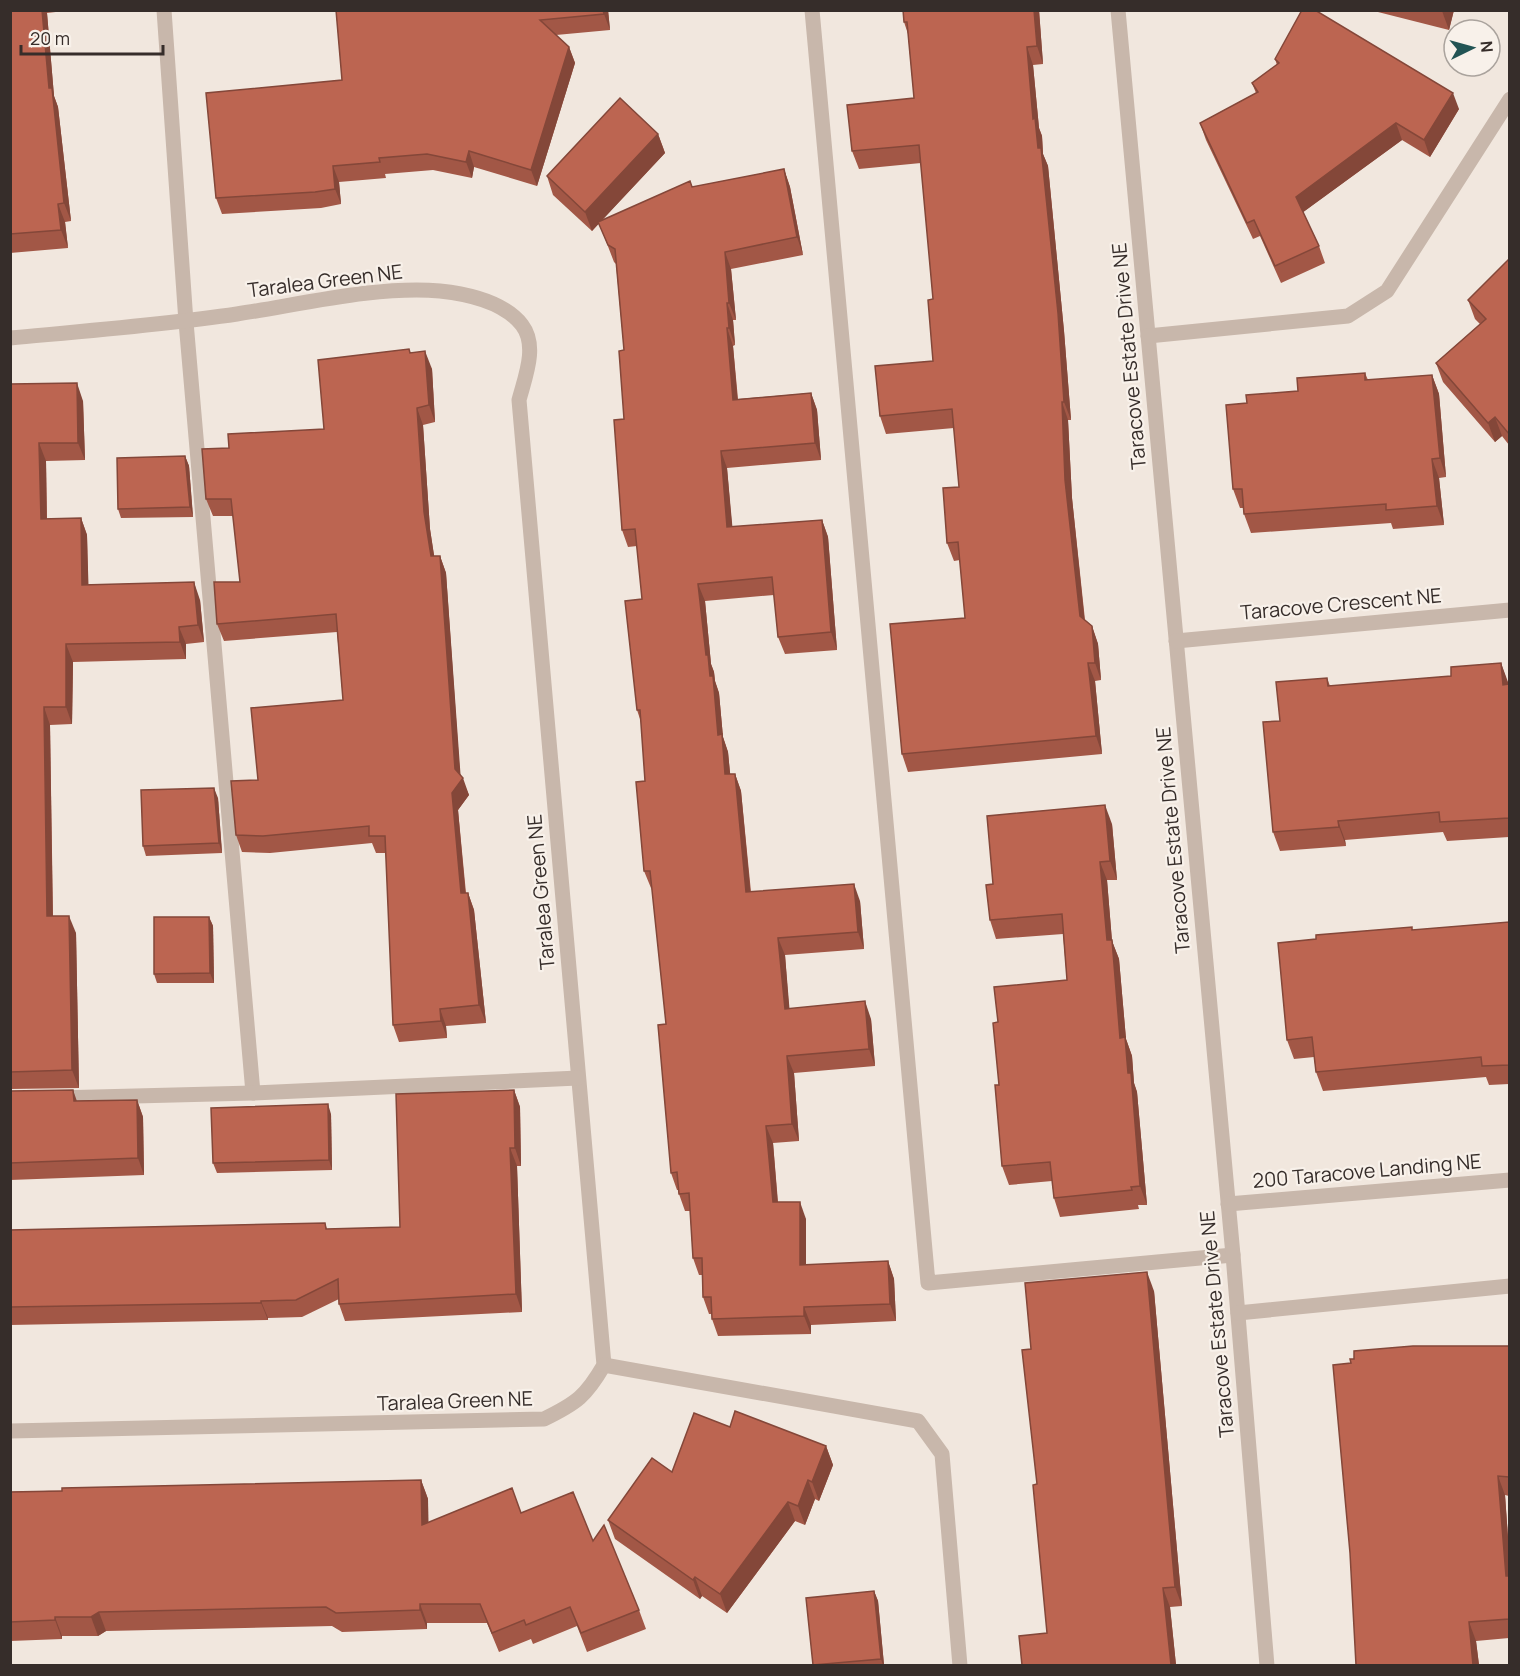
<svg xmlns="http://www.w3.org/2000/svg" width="1520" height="1676" font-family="Manrope,sans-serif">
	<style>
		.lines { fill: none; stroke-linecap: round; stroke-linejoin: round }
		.minor { stroke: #c8b7ab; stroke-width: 15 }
		.wall { fill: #a25746 }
		.shaded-wall { fill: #844739 }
		.building { fill: #bc6551; stroke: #844739; stroke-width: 1.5 }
		.labels { text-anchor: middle; stroke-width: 4.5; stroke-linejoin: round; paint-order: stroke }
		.street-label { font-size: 20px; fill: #362d2a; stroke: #f8f1ea }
	</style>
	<rect width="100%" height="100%" fill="#f1e7de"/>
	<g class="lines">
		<!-- minor -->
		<g class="minor">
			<polyline points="164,10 186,322 253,1093"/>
			<polyline points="812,10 928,1283 1233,1255"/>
			<polyline points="1118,10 1233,1255 1267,1666"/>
			<polyline points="1148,336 1348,316 1387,291 1510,99"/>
			<path d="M 10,338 C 86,331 162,325 237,314 C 298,305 380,285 440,291 C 468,294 504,302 522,325 C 538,346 525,377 519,400 L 604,1365 C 586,1396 577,1403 544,1419 L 10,1431"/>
			<polyline points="1176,641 1510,610"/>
			<polyline points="56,1098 253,1093 578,1078"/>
			<polyline points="1228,1204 1510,1180"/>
			<polyline points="1238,1313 1510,1286"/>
			<polyline points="604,1365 918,1421 942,1454 960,1666"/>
		</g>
	</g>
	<!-- wall -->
	<g class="wall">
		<polygon points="10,10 73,10 47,13 54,96 58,107 71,221 65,222 68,248 10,253"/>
		<polygon points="336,10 608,10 610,30 556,35 569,47 575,63 537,186 474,167 472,178 433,170 385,174 386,178 339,182 341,204 321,208 222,214 216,198 342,80"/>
		<polygon points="903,10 1039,10 1043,64 1033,65 1039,128 1042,136 1043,154 1048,166 1064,331 1071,420 1068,420 1072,498 1085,620 1092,626 1098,644 1101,680 1095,681 1102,754 908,772 902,754 965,618 960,560 954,561 947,543 959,487 954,428 886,434 880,416 933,361 933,299 921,163 859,169 852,151 914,98 908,34 904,22"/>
		<polygon points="1370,10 1454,10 1449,30"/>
		<polygon points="1275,59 1459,109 1430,157 1402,140 1303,212 1319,246 1325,263 1281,283 1260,236 1253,239 1206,140 1200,123 1256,93 1252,83 1277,65"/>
		<polygon points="658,134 665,153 602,220 692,187 784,169 790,187 803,255 731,269 736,320 733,320 735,345 733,346 738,399 811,393 817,410 821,460 727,468 732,527 822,520 828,537 837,650 785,654 778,637 774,595 705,601 711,664 714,672 715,681 719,693 723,737 728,752 730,774 735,774 741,791 751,892 860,901 864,949 785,955 789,1009 871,1019 875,1066 794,1073 799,1141 773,1143 778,1202 806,1219 806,1265 888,1261 894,1279 896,1321 811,1325 811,1334 718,1336 712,1319 712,1314 709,1314 703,1297 702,1275 699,1275 693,1258 690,1211 685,1211 679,1194 678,1190 677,1190 671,1173 666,1024 652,888 651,888 644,871 645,781 641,722 637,710 642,599 637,546 628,547 622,530 624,419 624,350 616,264 614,262 599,223 592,231 553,195 547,176"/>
		<polygon points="1509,259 1509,445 1502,436 1495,442 1443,382 1436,363 1480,324 1475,319 1468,300"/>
		<polygon points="411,353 432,369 435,422 423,425 430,529 434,556 440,556 446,573 460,775 469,795 458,810 466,893 468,893 474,910 486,1023 446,1026 447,1038 399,1042 393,1025 386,853 376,853 372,843 270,853 242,852 236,835 258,780 343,700 337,632 224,641 217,624 240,582 233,516 213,516 206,499 229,448 324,429"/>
		<polygon points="1365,373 1368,380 1432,375 1439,394 1446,477 1439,478 1444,525 1393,529 1391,523 1251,533 1244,514 1243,508 1240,508 1233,489 1247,403 1298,391"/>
		<polygon points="10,384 83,401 85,460 46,461 47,519 81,518 87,535 88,585 200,600 204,642 186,644 186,659 73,662 72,724 50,725 53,916 76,933 79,1088 10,1089"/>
		<polygon points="185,456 189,466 193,517 121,518 118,509"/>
		<polygon points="1501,663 1508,684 1509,684 1509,837 1447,841 1443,832 1345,840 1346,846 1280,851 1273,832 1327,678 1330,686 1451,676"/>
		<polygon points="218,798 222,853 146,856 143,846"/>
		<polygon points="1112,824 1117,880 1107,880 1112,941 1119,959 1126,1039 1132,1056 1134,1083 1137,1092 1147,1205 1138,1205 1139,1209 1060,1217 1054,1198 1052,1181 1009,1185 1002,1166 998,1022 1067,980 1063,934 996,939 990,920 993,884"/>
		<polygon points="209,917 213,926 214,983 157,983 154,974"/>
		<polygon points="1509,922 1509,1084 1489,1085 1486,1077 1323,1091 1316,1072 1314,1057 1294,1059 1287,1040 1413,930"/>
		<polygon points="514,1090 520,1107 521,1166 517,1166 522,1312 345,1321 339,1304 339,1299 302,1317 268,1318 268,1320 10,1325 10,1230 325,1223 327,1229 400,1227"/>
		<polygon points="10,1091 77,1101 137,1100 143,1117 144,1175 10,1180"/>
		<polygon points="331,1114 332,1170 217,1173 213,1163"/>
		<polygon points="1154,1291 1182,1606 1170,1607 1176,1665 1022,1665 1047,1633 1037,1484 1031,1349"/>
		<polygon points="1509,1346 1509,1496 1505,1495 1509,1551 1509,1638 1476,1641 1479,1665 1356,1665"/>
		<polygon points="730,1427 826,1446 833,1465 819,1501 815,1499 805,1525 795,1521 727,1613 702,1596 700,1599 615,1539 608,1520 672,1472"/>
		<polygon points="421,1480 428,1499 428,1522 521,1513 593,1541 639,1610 646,1629 587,1652 577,1626 533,1644 531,1639 499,1652 487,1623 427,1623 427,1629 342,1632 332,1626 106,1631 98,1636 62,1636 62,1639 10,1641 10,1492"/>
		<polygon points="874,1591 878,1601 884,1665 813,1665"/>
	</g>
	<!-- shaded-wall -->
	<g class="shaded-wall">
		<polygon points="42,10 46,10 47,13 54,96 58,107 71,221 64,203 49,88"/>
		<polygon points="603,10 608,10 610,30 604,14"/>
		<polygon points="1034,10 1039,10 1043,64 1037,46"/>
		<polygon points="1454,10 1449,30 1442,11"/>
		<polygon points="569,47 575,63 537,186 531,170"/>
		<polygon points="1027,47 1033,65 1039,128 1042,136 1043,154 1048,166 1064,331 1071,420 1064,402 1038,148 1033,119"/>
		<polygon points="1453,93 1459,109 1430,157 1424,140"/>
		<polygon points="1396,123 1402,140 1302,213 1296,197"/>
		<polygon points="658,134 665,153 592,231 585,212"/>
		<polygon points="469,151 474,167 472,178 466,162"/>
		<polygon points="333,166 339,182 341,204 335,189"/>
		<polygon points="784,169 790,187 803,255 797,237"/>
		<polygon points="58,204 65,222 68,248 61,230"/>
		<polygon points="725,252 731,269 736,320 729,303"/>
		<polygon points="727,303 733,320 735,345 729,328"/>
		<polygon points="727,328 733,346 739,417 733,400"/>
		<polygon points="425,351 432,369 435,422 429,405"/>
		<polygon points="1432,375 1439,394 1446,477 1440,458"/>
		<polygon points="77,383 83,401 85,460 78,443"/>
		<polygon points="811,393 817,410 821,460 815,443"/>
		<polygon points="1062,402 1068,420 1072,498 1086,634 1080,616 1065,480"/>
		<polygon points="417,408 423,425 430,529 437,574 431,556 424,512"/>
		<polygon points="1495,417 1502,436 1495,442 1488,423"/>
		<polygon points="39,443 46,461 47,536 41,519"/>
		<polygon points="721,451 727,468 734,544 727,527"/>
		<polygon points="185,456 189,466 193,517 190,507"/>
		<polygon points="1432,459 1439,478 1444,525 1437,506"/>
		<polygon points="81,518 87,535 89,603 82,585"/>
		<polygon points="822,520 828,537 837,650 831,632"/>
		<polygon points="440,556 446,573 461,781 463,778 469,795 458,810 467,910 461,893 452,793 455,769"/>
		<polygon points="194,582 200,600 204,642 198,625"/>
		<polygon points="698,584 705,601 711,664 714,672 715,681 719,693 723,737 728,752 732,792 725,774 718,735 706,655"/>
		<polygon points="1092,626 1098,644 1101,680 1095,663"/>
		<polygon points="179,627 186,644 186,659 180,642"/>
		<polygon points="66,644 73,662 72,724 66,707"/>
		<polygon points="1088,663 1095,681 1102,754 1096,736"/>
		<polygon points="1501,663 1508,682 1509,704 1503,685"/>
		<polygon points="44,707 50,725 53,933 47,916"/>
		<polygon points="735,774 741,791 752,909 746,892"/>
		<polygon points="214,788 218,798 222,853 219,843"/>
		<polygon points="1105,805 1112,824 1117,880 1110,861"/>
		<polygon points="1338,821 1345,840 1346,846 1339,827"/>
		<polygon points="1100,862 1107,880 1112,941 1119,959 1126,1039 1132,1056 1134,1083 1137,1092 1147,1205 1140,1186 1128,1073 1120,1038 1107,940"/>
		<polygon points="854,884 860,901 864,949 858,932"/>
		<polygon points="468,893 474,910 486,1023 479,1005"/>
		<polygon points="69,916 76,933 79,1088 72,1070"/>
		<polygon points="209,917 213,926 214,983 210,973"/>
		<polygon points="778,938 785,955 791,1027 785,1009"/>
		<polygon points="865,1001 871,1019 875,1066 869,1049"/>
		<polygon points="440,1009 446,1026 447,1038 441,1021"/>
		<polygon points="787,1056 794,1073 799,1141 792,1124"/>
		<polygon points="73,1090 79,1107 74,1101"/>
		<polygon points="514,1090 520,1107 521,1166 515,1148"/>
		<polygon points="137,1100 143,1117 144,1175 138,1158"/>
		<polygon points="328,1104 331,1114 332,1170 329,1160"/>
		<polygon points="766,1126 773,1143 779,1219 773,1202"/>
		<polygon points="510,1148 517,1166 522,1312 516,1294"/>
		<polygon points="800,1202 806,1219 806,1282 800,1265"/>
		<polygon points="888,1261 894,1279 896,1321 890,1304"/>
		<polygon points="1147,1272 1154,1291 1182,1606 1175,1587"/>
		<polygon points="261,1301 268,1318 268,1320 261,1303"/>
		<polygon points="804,1307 811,1325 811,1334 804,1316"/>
		<polygon points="826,1446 833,1465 819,1501 812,1482"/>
		<polygon points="1498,1476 1505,1495 1509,1551 1509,1585 1506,1576"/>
		<polygon points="421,1480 428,1499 429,1544 422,1525"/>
		<polygon points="808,1480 815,1499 805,1525 798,1506"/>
		<polygon points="788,1502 795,1521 727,1613 720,1594"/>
		<polygon points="695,1577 702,1596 700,1599 693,1580"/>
		<polygon points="1163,1588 1170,1607 1176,1665 1171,1665"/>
		<polygon points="874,1591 878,1601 884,1665 883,1665 881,1659"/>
		<polygon points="420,1604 427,1623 427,1629 420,1610"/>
		<polygon points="99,1612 106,1631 98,1636 91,1617"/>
		<polygon points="55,1617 62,1636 62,1639 55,1620"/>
		<polygon points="1469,1622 1476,1641 1479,1665 1473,1665"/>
	</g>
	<!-- building -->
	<g class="building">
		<polygon points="10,10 42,10 49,88 52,88 64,203 58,204 61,230 10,234"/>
		<polygon points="336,10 603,10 604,14 540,20 569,47 531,170 469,151 466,162 427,154 379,158 380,162 333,166 335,189 315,192 216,198 206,93 342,80"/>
		<polygon points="903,10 1034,10 1037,46 1027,47 1033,119 1035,118 1038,148 1041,148 1058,313 1064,402 1062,402 1065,480 1080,616 1092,626 1095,663 1088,663 1096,736 902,754 890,624 965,618 958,542 947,543 943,488 959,487 952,409 880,416 875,366 933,361 928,300 933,299 919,145 852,151 847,105 914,98 907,22 904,22"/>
		<polygon points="1302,10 1315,10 1453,93 1424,140 1396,123 1296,197 1319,246 1275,266 1254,220 1247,223 1200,123 1258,92 1252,83 1279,63 1275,59"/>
		<polygon points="620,98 658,134 585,212 547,176"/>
		<polygon points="784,169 797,237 725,252 729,303 727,303 729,328 727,328 733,400 811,393 815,443 721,451 727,527 822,520 831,632 778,637 772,577 698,584 706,655 708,655 710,676 713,676 718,735 722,734 725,774 735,774 746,892 854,884 858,932 778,938 785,1009 865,1001 869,1049 787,1056 792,1124 766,1126 773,1202 800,1202 800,1265 888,1261 890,1304 804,1307 804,1316 712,1319 711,1297 703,1297 702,1258 693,1258 689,1193 679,1194 677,1172 671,1173 658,1025 666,1024 650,871 644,871 636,782 645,781 640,710 637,710 625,601 642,599 635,529 622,530 614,420 624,419 619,351 624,350 615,249 608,245 598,222 690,181 692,187"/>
		<polygon points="1509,259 1509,434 1495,417 1488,423 1436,363 1486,319 1468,300"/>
		<polygon points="409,349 410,353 425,351 429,405 417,408 424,512 431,556 440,556 455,769 463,778 452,793 461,893 468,893 479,1005 440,1009 441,1021 393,1025 385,836 369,836 369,826 263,836 236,835 231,781 258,780 251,708 343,700 336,614 217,624 214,582 240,582 231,499 206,499 202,449 229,448 228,434 324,429 318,360"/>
		<polygon points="1365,373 1365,380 1432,375 1440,458 1432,459 1437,506 1386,510 1386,504 1244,514 1242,489 1233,489 1226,405 1247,403 1246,395 1298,391 1297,378"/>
		<polygon points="77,383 78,443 39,443 41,519 81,518 82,585 194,582 198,625 179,627 180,642 66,644 66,707 44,707 47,916 69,916 72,1070 10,1072 10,384"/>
		<polygon points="185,456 190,507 118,509 117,458"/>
		<polygon points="1501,663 1503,685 1509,684 1509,818 1440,822 1439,812 1338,821 1339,827 1273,832 1263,722 1280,721 1276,682 1327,678 1328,686 1451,676 1451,667"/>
		<polygon points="214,788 219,843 143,846 141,790"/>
		<polygon points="1105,805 1110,861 1100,862 1107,940 1112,940 1120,1038 1125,1037 1128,1073 1131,1073 1140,1186 1131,1187 1132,1190 1054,1198 1050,1162 1002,1166 995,1085 999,1085 993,1023 998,1022 994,987 1067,980 1062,914 990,920 986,885 993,884 987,816"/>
		<polygon points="154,917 209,917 210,973 154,974"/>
		<polygon points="1509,922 1509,1065 1482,1066 1481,1057 1316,1072 1312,1037 1287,1040 1278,943 1316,939 1316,935 1412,927 1412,930"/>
		<polygon points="73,1090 74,1101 137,1100 138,1158 10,1163 10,1091"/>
		<polygon points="514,1090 515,1148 510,1148 516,1294 339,1304 338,1279 296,1300 261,1301 261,1303 10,1307 10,1230 325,1223 326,1229 400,1227 396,1094"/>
		<polygon points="328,1104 329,1160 213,1163 211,1108"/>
		<polygon points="1147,1272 1175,1587 1163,1588 1171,1665 1022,1665 1019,1636 1047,1633 1033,1485 1037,1484 1022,1350 1031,1349 1025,1283"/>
		<polygon points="1413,1346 1509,1346 1509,1477 1498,1476 1506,1576 1509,1576 1509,1619 1469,1622 1473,1665 1356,1665 1350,1553 1333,1365 1351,1363 1350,1359 1354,1359 1354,1351"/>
		<polygon points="735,1411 826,1446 812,1482 808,1480 798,1506 788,1502 720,1594 695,1577 693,1580 608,1520 652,1458 672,1472 694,1413 730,1427"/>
		<polygon points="421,1480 422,1525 512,1488 521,1513 573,1492 593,1541 604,1525 639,1610 581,1633 570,1607 526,1625 524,1620 492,1633 480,1604 420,1604 420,1610 336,1613 326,1607 99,1612 91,1617 55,1617 55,1620 10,1622 10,1492 62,1491 62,1488"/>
		<polygon points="874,1591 881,1659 813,1665 806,1598"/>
	</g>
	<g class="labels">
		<!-- street labels -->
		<g class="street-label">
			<text transform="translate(325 281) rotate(-7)" y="7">Taralea Green NE</text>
			<text transform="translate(1129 356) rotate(-95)" y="7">Taracove Estate Drive NE</text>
			<text transform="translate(1341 604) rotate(-5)" y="7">Taracove Crescent NE</text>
			<text transform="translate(1173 840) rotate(-95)" y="7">Taracove Estate Drive NE</text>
			<text transform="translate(541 892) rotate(-95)" y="7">Taralea Green NE</text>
			<text transform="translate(1367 1171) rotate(-5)" y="7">200 Taracove Landing NE</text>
			<text transform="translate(1217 1324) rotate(-95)" y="7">Taracove Estate Drive NE</text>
			<text transform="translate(455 1401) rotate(-2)" y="7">Taralea Green NE</text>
		</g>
	</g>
	<!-- border -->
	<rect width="1520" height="1676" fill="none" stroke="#362d2a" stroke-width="24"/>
	<!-- north arrow -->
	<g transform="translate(1472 48) rotate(85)"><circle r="28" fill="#f8f1ea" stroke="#aaa39d" stroke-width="1.5"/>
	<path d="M0-4.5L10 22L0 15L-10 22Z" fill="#225454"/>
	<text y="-9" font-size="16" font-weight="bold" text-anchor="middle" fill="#362d2a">N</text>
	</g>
	<!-- scale -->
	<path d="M21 45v9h142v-9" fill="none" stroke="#362d2a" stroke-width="3"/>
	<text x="30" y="45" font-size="18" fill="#362d2a" stroke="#f8f1ea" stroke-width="4.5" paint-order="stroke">20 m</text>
</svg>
